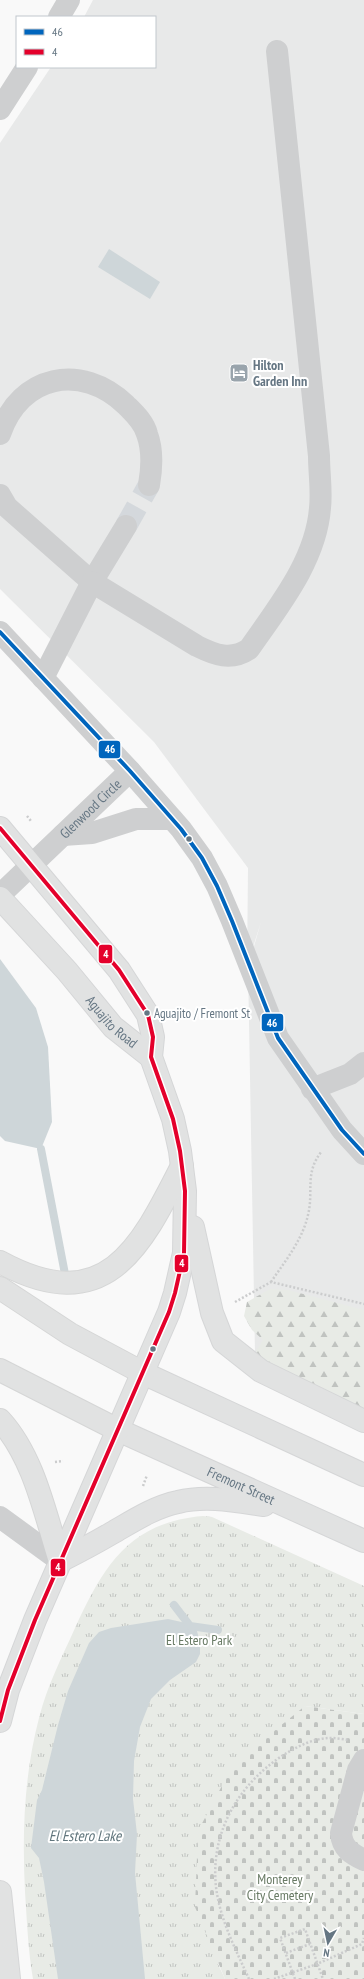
<svg xmlns="http://www.w3.org/2000/svg" width="364" height="1979" font-family="'PT Sans Narrow',sans-serif">
	<style>
		.built { fill: #e8e9e9 }
		.grass { fill: url(#grass-tufts) }
		.forest { fill: url(#forest-firs) }
		.cemetery { fill: url(#cemetery-stones) }
		.water { fill: #ced6d9 }
		.lines { fill: none; stroke-linecap: round; stroke-linejoin: round }
		.stream { stroke: #ced6d9; stroke-width: 8 }
		.minor-tunnel { stroke: #d4d8dc; stroke-width: 22; stroke-dasharray: 22 11; stroke-linecap: butt }
		.major-casing { stroke: #d5d6d7; stroke-width: 24 }
		.highway-casing { stroke: #d5d6d6; stroke-width: 24 }
		.path { stroke: #cbcccd; stroke-width: 2.5; stroke-dasharray: 2 2; stroke-linecap: butt }
		.minor { stroke: #cecfd0; stroke-width: 22 }
		.major { stroke: #e1e2e2; stroke-width: 22 }
		.highway { stroke: #e1e2e2; stroke-width: 22 }
		.bus-1-casing { stroke: #fff; stroke-width: 7 }
		.bus-2-casing { stroke: #fff; stroke-width: 7 }
		.bus-1 { stroke: #0065bd; stroke-width: 4 }
		.bus-2 { stroke: #e4002b; stroke-width: 4 }
		.bus-dot { fill: #657683; stroke: #fff; stroke-width: 1.5 }
		.labels { text-anchor: middle; stroke-width: 4; stroke-linejoin: round; paint-order: stroke }
		.bus-label { font-size: 13px; fill: #657683; stroke: #fff; text-anchor: start }
		.poi-label { font-size: 14px; font-weight: bold; fill: #657683; stroke: #fff; text-anchor: start }
		.street-label { font-size: 14px; fill: #657683; stroke: #fff }
		.park-label { font-size: 14px; fill: #687a64; stroke: #fff }
		.water-label { font-size: 15px; font-style: italic; fill: #60757c; stroke: #fff }
		.line-badge { stroke: #fff; stroke-width: 1.5 }
		.badge-label { font-size: 11px; text-anchor: middle; font-weight: bold; fill: #fff }
	</style>
	<defs>
		<pattern id="grass-tufts" width="24" height="20" patternUnits="userSpaceOnUse"><rect width="24" height="20" fill="#e8ebe6"/><path d="M3 7l-1-3M5 7V3M7 7l1-3M15 17l-1-3M17 17v-4M19 17l1-3" fill="none" stroke="#c0c3c0"/></pattern>
		<pattern id="forest-firs" width="22" height="20" patternUnits="userSpaceOnUse"><rect width="22" height="20" fill="#e8ebe6"/><path d="M5 1l3.5 6h-7zM16 11l3.5 6h-7z" fill="#c0c3c0"/></pattern>
		<pattern id="cemetery-stones" width="16" height="16" patternUnits="userSpaceOnUse"><rect width="16" height="16" fill="#e8ebe6"/><path d="M2 7V4a2 2 0 0 1 4 0v3zM10 15v-3a2 2 0 0 1 4 0v3z" fill="#c0c3c0"/></pattern>
	</defs>
	<rect width="100%" height="100%" fill="#f9f9f9"/>
	<!-- built -->
	<polygon class="built" points="93,0 364,0 364,1408 276,1367 255,1353 248,967 261,922 247,966 248,868 154,742 0,589 0,143 51,67 155,67 155,17 84,17"/>
	<!-- grass -->
	<path class="grass" d="M 203,1516 L 212,1517 L 364,1586 L 364,1714 L 305,1706 L 218,1964 L 225,1979 L 33,1979 C 28,1950 27,1921 25,1892 C 22,1833 24,1775 39,1718 C 47,1686 62,1657 75,1628 C 103,1567 129,1522 203,1516 Z"/>
	<!-- forest -->
	<polygon class="forest" points="270,1289 288,1290 364,1310 364,1409 276,1367 255,1353 263,1340 252,1330 244,1316 247,1302"/>
	<!-- cemetery -->
	<polygon class="cemetery" points="305,1706 364,1714 364,1979 225,1979 195,1907 198,1831 234,1763"/>
	<!-- water -->
	<g class="water">
		<polygon points="109,249 160,282 150,299 98,267"/>
		<polygon points="0,959 36,1008 48,1047 52,1122 41,1149 5,1141 0,1136"/>
		<polygon points="168,1619 186,1623 197,1631 200,1643 200,1654 196,1662 170,1680 151,1699 140,1727 134,1761 133,1799 137,1834 135,1873 145,1979 58,1979 44,1882 39,1858 31,1848 37,1800 42,1790 58,1725 68,1691 89,1643 99,1632 111,1628"/>
	</g>
	<g class="lines">
		<!-- stream -->
		<g class="stream">
			<polyline points="41,1149 65,1274"/>
			<polyline points="174,1605 190,1626 218,1630"/>
		</g>
		<!-- minor-tunnel -->
		<polyline class="minor-tunnel" points="126,526 149,485"/>
		<defs>
			<g id="major">
				<polyline points="0,828 119,970 148,1015 153,1037 151,1057 173,1119 180,1151 185,1191 184,1253 175,1293 169,1312 35,1620 8,1690 0,1721"/>
				<path id="s2" d="M 0,898 L 67,971 L 113,1027 L 151,1057"/>
				<polyline points="193,1227 212,1313 223,1341 261,1371 364,1421"/>
				<polyline points="143,1373 364,1475"/>
				<path id="s3" d="M 118,1430 L 364,1541"/>
				<path d="M 60,1561 C 78,1552 95,1543 112,1533 C 133,1521 154,1507 178,1502 C 206,1495 236,1501 264,1505"/>
				<polyline points="0,1892 9,1979"/>
			</g>
			<g id="highway">
				<path d="M 0,1262 C 105,1319 140,1249 182,1166"/>
				<polyline points="0,1288 70,1334 143,1373"/>
				<polyline points="0,1370 118,1430"/>
				<path d="M 0,1420 C 34,1457 45,1514 60,1561"/>
			</g>
		</defs>
		<!-- major casing -->
		<use href="#major" class="major-casing"/>
		<!-- highway casing -->
		<use href="#highway" class="highway-casing"/>
		<!-- path -->
		<g class="path">
			<polyline points="27,816 31,821"/>
			<path d="M 271,1282 C 285,1261 302,1241 308,1215 C 314,1191 304,1173 322,1151"/>
			<polyline points="235,1302 271,1282 364,1304"/>
			<polyline points="55,1462 63,1461"/>
			<polyline points="143,1486 147,1475"/>
			<polyline points="286,1953 310,1944"/>
			<path d="M 249,1979 C 236,1950 220,1920 216,1887 C 210,1832 239,1783 285,1754 C 298,1746 315,1738 330,1738 C 336,1738 343,1739 348,1740"/>
			<polyline points="274,1979 317,1964 362,1944 364,1938"/>
			<polyline points="295,1979 280,1938 305,1929 323,1979"/>
		</g>
		<!-- minor -->
		<g class="minor">
			<polyline points="59,17 69,0"/>
			<polyline points="0,109 27,67"/>
			<path d="M 0,434 C 20,375 81,362 126,405 C 134,413 144,422 147,434 C 153,450 152,468 149,485"/>
			<polyline points="0,495 7,507 92,582 126,526"/>
			<polyline points="0,632 130,771 181,829 202,858 217,886 232,921 278,1038 342,1130 364,1154"/>
			<path d="M 43,678 L 92,582 L 197,646 C 215,655 231,661 249,649 C 278,607 316,561 320,508 C 322,491 319,473 319,456 L 277,51"/>
			<polyline points="63,835 92,833 136,819 172,819"/>
			<path id="s1" d="M 0,895 L 130,771"/>
			<polyline points="312,1089 350,1074 364,1063"/>
			<polyline points="0,1517 60,1561"/>
			<path d="M 364,1760 L 358,1770 L 341,1833 C 342,1849 352,1854 364,1860"/>
		</g>
		<!-- major -->
		<use href="#major" class="major"/>
		<!-- highway -->
		<use href="#highway" class="highway"/>
		<defs>
			<polyline id="bus-1" points="0,632 130,771 181,829 202,858 217,886 232,921 278,1038 342,1130 364,1154"/>
			<polyline id="bus-2" points="0,828 119,970 148,1015 153,1037 151,1057 173,1119 180,1151 185,1191 184,1253 175,1293 169,1312 35,1620 8,1690 0,1721"/>
		</defs>
		<!-- bus-1 casing -->
		<use href="#bus-1" class="bus-1-casing"/>
		<!-- bus-2 casing -->
		<use href="#bus-2" class="bus-2-casing"/>
		<!-- bus-1 -->
		<use href="#bus-1" class="bus-1"/>
		<!-- bus-2 -->
		<use href="#bus-2" class="bus-2"/>
	</g>
	<!-- icons -->
	<defs>
		<symbol id="hotel-square" viewBox="-11 -11 22 22"><rect x="-9" y="-9" width="18" height="18" rx="4" fill="#99a4ac" stroke="#fff"/><path d="M-6-4.5h1.5V1H6V5H4.5V3h-9V5H-6ZM-4 0a1.8 1.8 0 1 1 3.6 0ZM.5 0V-2.5h3Q6-2.5 6 0Z" fill="#fff"/></symbol>
	</defs>
	<g fill-rule="evenodd">
		<use href="#hotel-square" x="228" y="362" width="22" height="22"/>
	</g>
	<!-- markers -->
	<g class="bus-dot">
		<circle cx="189" cy="839" r="3.5"/>
		<circle cx="147" cy="1013" r="3.5"/>
		<circle cx="153" cy="1349" r="3.5"/>
	</g>
	<g class="labels">
		<!-- bus labels -->
		<g class="bus-label">
			<text x="154" y="1018">Aguajito / Fremont St</text>
		</g>
		<!-- poi labels -->
		<g class="poi-label">
			<text x="253" y="370">Hilton<tspan x="253" dy="16">Garden Inn</tspan></text>
		</g>
		<!-- street labels -->
		<g class="street-label">
			<text dy="5" stroke="none"><textPath href="#s1" startOffset="125">Glenwood Circle</textPath></text>
			<text dy="5" stroke="none"><textPath href="#s2" startOffset="167">Aguajito Road</textPath></text>
			<text dy="5" stroke="none"><textPath href="#s3" startOffset="135">Fremont Street</textPath></text>
		</g>
		<!-- park labels -->
		<g class="park-label">
			<text x="199" y="1645">El Estero Park</text>
			<text x="280" y="1884">Monterey<tspan x="280" dy="16">City Cemetery</tspan></text>
		</g>
		<!-- water labels -->
		<g class="water-label">
			<text x="85" y="1841">El Estero Lake</text>
		</g>
	</g>
	<g class="line-badge">
		<rect x="98" y="740" width="23" height="19" rx="4" fill="#0065bd"/>
		<rect x="98" y="944" width="15" height="20" rx="4" fill="#e4002b"/>
		<rect x="261" y="1013" width="23" height="19" rx="4" fill="#0065bd"/>
		<rect x="174" y="1254" width="15" height="19" rx="4" fill="#e4002b"/>
		<rect x="50" y="1558" width="16" height="19" rx="4" fill="#e4002b"/>
	</g>
	<g class="badge-label">
		<text x="110" y="753">46</text>
		<text x="106" y="958">4</text>
		<text x="272" y="1027">46</text>
		<text x="182" y="1267">4</text>
		<text x="58" y="1571">4</text>
	</g>
	<!-- legend -->
	<rect x="16" y="16" width="140" height="52" fill="#ffffff" stroke="#c1c8cd"/>
	<rect x="24" y="29" width="20" height="6" fill="#0065bd" stroke="#c1c8cd"/>
	<text x="52" y="36" font-size="12" fill="#657683">46</text>
	<rect x="24" y="49" width="20" height="6" fill="#e4002b" stroke="#c1c8cd"/>
	<text x="52" y="56" font-size="12" fill="#657683">4</text>
	<!-- north arrow -->
	<g transform="translate(328 1943) rotate(189)" stroke="#ffffff" stroke-width="3" paint-order="stroke">
	<path d="M0-3L7 15L0 10L-7 15Z" fill="#657683"/>
	<text y="-6" font-size="11" font-weight="bold" text-anchor="middle" fill="#657683">N</text>
	</g>
</svg>
